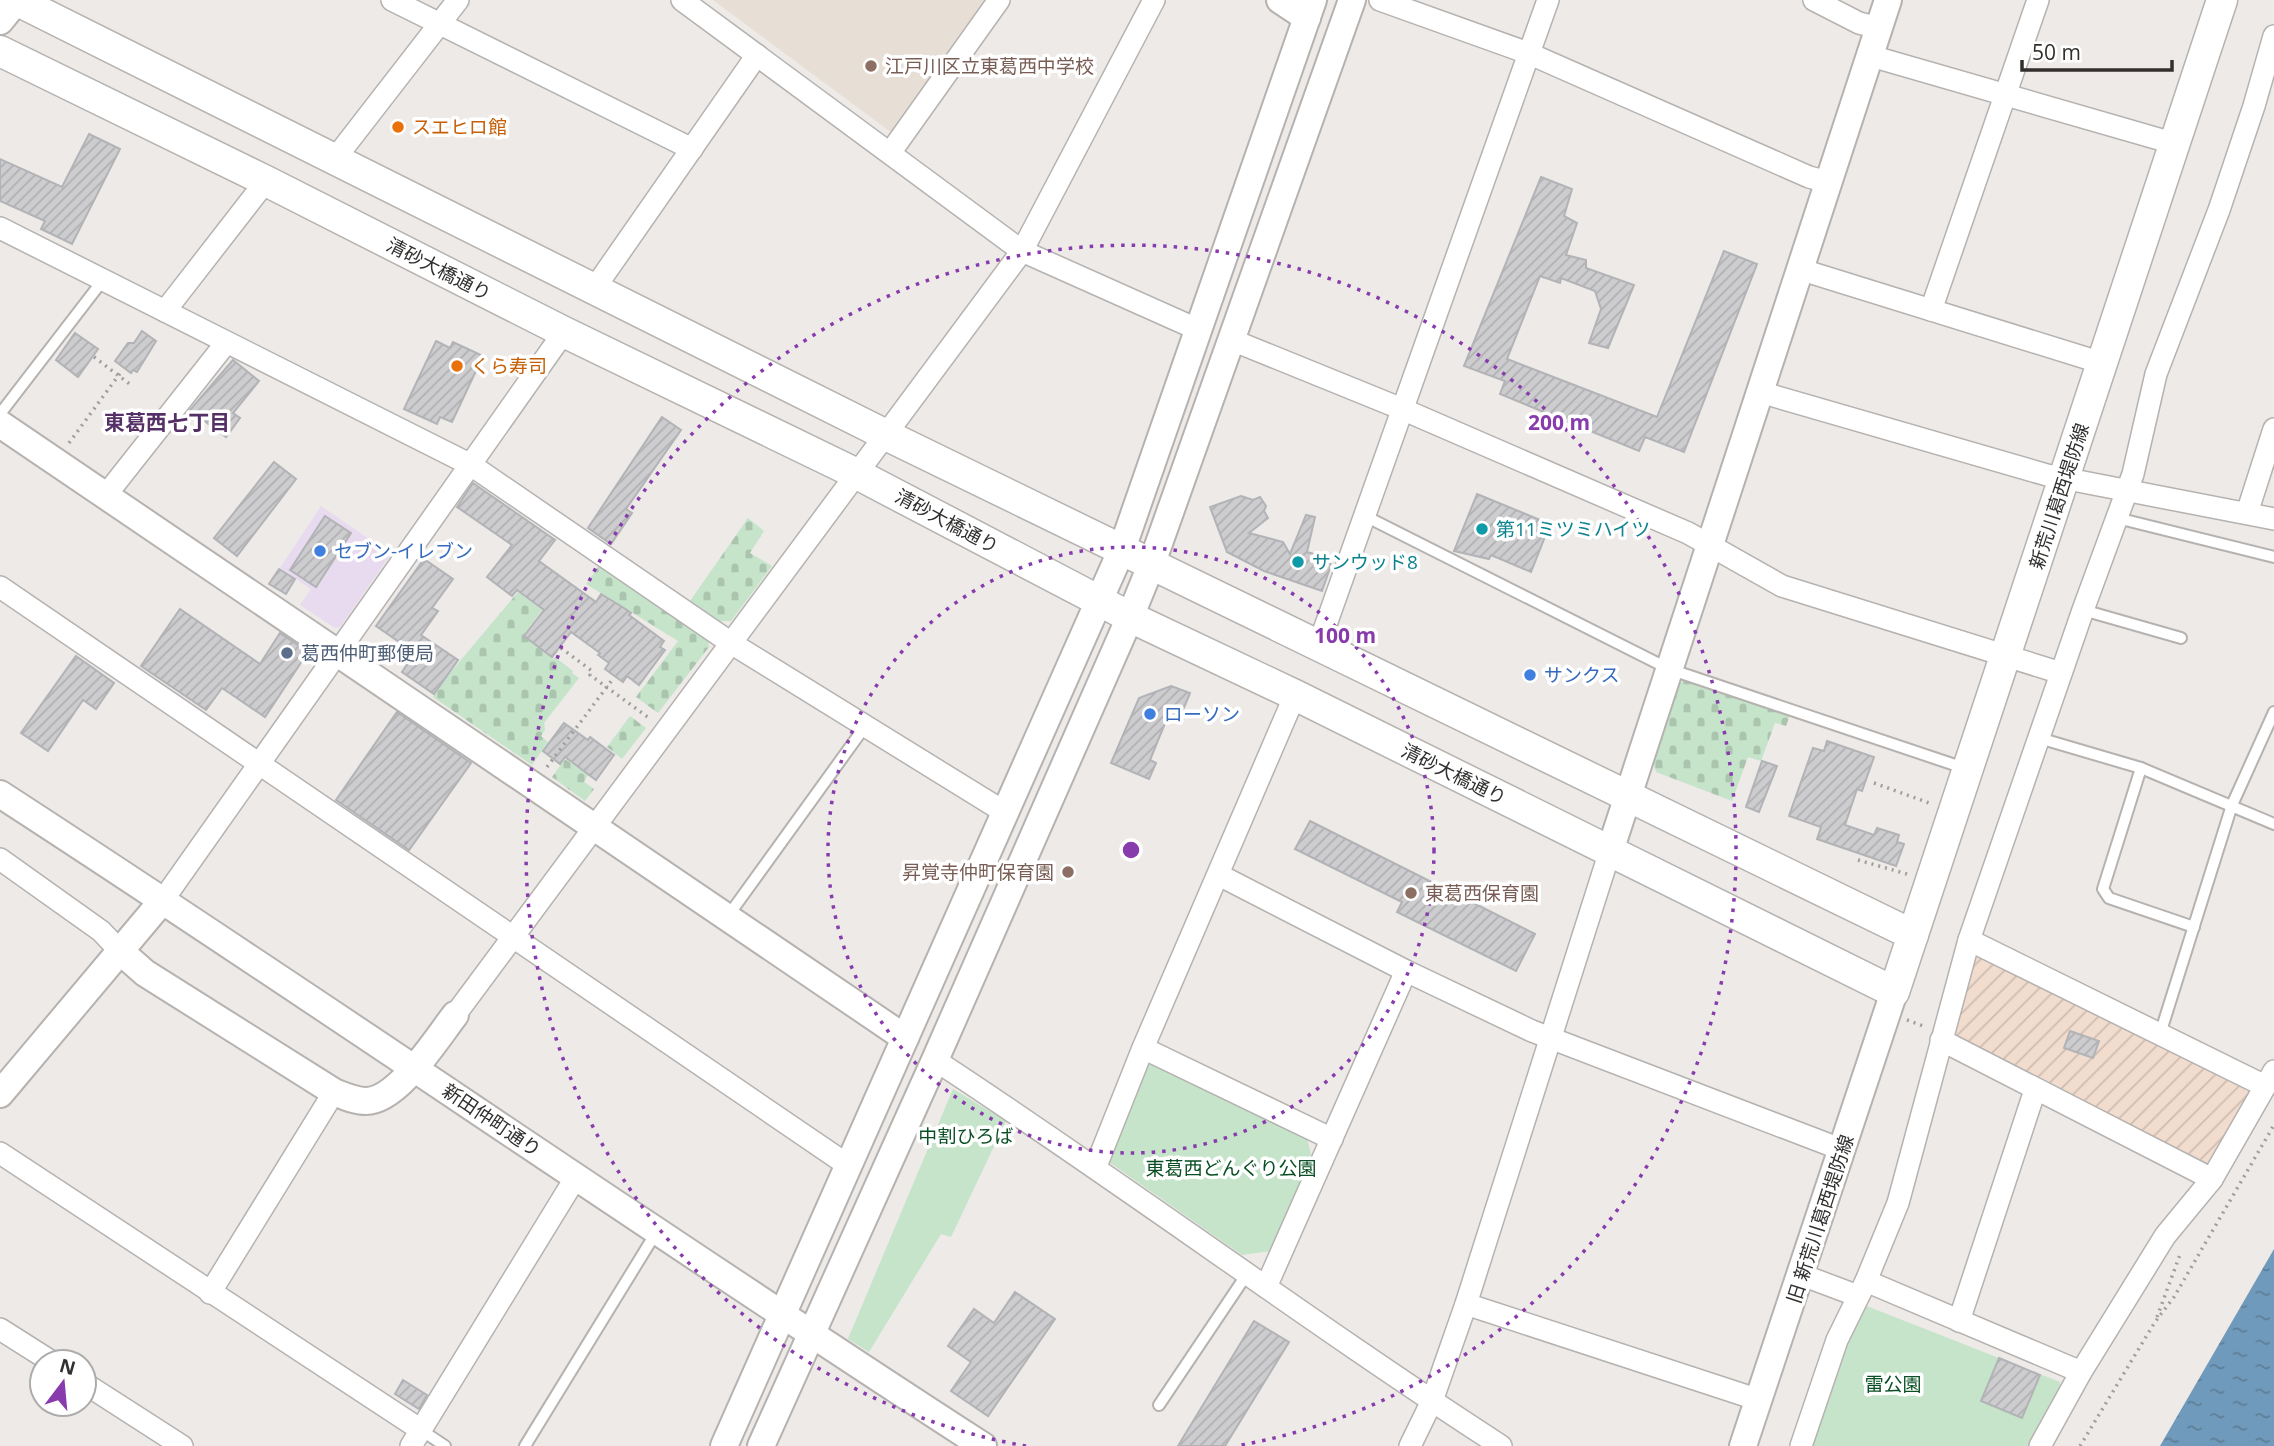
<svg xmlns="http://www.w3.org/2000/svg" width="2274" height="1446" font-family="'Open Sans','Noto Sans JP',sans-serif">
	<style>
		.commercial { fill: #e9dbef }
		.industrial { fill: url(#industrial-furrows) }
		.built { fill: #e7dfd6 }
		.cemetery { fill: url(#cemetery-stones) }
		.park { fill: #c5e4ca }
		.water { fill: url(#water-ripples) }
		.building { fill: url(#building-hatch); stroke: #b2b3b6; stroke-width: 2 }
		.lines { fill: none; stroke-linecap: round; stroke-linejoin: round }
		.service-casing { stroke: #b5b2b0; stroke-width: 14 }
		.minor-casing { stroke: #b5b2b0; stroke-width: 24 }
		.tertiary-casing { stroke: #b5b2b0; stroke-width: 30 }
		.secondary-casing { stroke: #b5b2b0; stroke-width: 33 }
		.path { stroke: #a09e9b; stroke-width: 3.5; stroke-dasharray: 2 5; stroke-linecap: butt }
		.service { stroke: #fff; stroke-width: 10 }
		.minor { stroke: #fff; stroke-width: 21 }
		.tertiary { stroke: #fff; stroke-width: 26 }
		.secondary { stroke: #fff; stroke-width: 30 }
		.ring { fill: none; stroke: #883bac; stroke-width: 3.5; stroke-dasharray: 3.5 7 }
		.education-dot { fill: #8d6e63; stroke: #fff; stroke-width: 2.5 }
		.food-dot { fill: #e8710a; stroke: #fff; stroke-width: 2.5 }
		.culture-dot { fill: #0f9aa8; stroke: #fff; stroke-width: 2.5 }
		.shop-dot { fill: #3f7fe0; stroke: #fff; stroke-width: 2.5 }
		.service-dot { fill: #5c6f8a; stroke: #fff; stroke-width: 2.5 }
		.labels { text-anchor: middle; stroke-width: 7; stroke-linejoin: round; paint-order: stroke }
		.education-label { font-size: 19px; fill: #785e54; stroke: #fff; text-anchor: start }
		.food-label { font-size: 19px; fill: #c56008; stroke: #fff; text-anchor: start }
		.street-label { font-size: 19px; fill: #31302f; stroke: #fff }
		.culture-label { font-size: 19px; fill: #0d838f; stroke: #fff; text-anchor: start }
		.shop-label { font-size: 19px; fill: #366cbe; stroke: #fff; text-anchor: start }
		.service-label { font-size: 19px; fill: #4e5e75; stroke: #fff; text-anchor: start }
		.park-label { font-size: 19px; fill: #094f23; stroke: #fff }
		.neighbourhood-label { font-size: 21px; font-weight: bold; fill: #553067; stroke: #fff }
		.centre { fill: #883bac; stroke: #fff; stroke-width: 3.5 }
		.ring-label { font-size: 21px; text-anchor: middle; font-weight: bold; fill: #883bac; stroke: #fff; stroke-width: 7; stroke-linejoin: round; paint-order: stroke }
	</style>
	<defs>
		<pattern id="industrial-furrows" width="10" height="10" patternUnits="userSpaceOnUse" patternTransform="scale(1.75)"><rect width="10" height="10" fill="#f1dcce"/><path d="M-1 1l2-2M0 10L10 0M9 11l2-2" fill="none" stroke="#cfbdb1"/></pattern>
		<pattern id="cemetery-stones" width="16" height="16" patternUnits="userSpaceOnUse" patternTransform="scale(1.75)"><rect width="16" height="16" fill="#c5e4ca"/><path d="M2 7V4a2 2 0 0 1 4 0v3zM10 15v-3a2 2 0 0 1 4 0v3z" fill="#aac4ae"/></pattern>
		<pattern id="water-ripples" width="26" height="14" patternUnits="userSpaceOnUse" patternTransform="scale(1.75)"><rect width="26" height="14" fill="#709abb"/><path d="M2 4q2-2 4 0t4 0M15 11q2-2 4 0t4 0" fill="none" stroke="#5d7e98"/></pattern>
		<pattern id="building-hatch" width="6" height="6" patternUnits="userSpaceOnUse" patternTransform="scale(1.75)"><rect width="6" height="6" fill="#cdcdd0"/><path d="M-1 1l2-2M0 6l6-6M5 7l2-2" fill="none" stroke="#b0b0b3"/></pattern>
	</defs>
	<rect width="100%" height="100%" fill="#edeae7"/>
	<!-- commercial -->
	<polygon class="commercial" points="321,506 391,554 340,627 335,628 300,605 311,589 280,568"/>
	<!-- industrial -->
	<polygon class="industrial" points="1982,955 2249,1089 2253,1097 2216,1158 2207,1163 1957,1039 1953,1024 1970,958"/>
	<!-- built -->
	<polygon class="built" points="713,0 987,0 892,133"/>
	<!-- cemetery -->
	<g class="cemetery">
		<polygon points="748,518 764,531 750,553 772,566 731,621 718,621 690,601"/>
		<polygon points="599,566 708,641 709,647 658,713 636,697 678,641 586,584"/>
		<polygon points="518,592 542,610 523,636 553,659 555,657 573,671 572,673 579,678 544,723 545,730 541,736 548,742 532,765 433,697 450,673"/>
		<polygon points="1685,680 1790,715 1786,726 1775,723 1761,761 1748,757 1732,801 1656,772 1652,760 1677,685"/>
		<polygon points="630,716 646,728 622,759 607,747"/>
		<polygon points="565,759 588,775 584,782 594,789 585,801 552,777"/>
	</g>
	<!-- park -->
	<g class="park">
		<polygon points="1149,1061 1305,1131 1311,1154 1271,1251 1242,1255 1106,1160"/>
		<polygon points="953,1089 1006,1121 951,1237 941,1234 869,1352 848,1339"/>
		<polygon points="1859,1303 2060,1382 2061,1393 2030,1446 1806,1446"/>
	</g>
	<!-- water -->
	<polygon class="water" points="2274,1249 2274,1446 2160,1446"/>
	<!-- building -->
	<g class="building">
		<polygon points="89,134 120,149 72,244 41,229 45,221 0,201 0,159 62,187"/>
		<polygon points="1541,177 1572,189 1564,216 1577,223 1566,255 1586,260 1586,268 1634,285 1608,348 1589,343 1601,309 1595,291 1561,278 1560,283 1540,276 1507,359 1657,417 1724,251 1757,264 1684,452 1645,437 1639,451 1500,394 1505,381 1464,366"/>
		<polygon points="142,331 156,341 137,372 133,370 131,373 115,361 128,343 134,343"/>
		<polygon points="75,333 98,349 78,377 56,360"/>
		<polygon points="436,341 450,348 453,342 483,356 452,422 440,417 437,424 404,409"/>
		<polygon points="233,360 259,381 233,413 240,418 226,437 190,410"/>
		<polygon points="662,417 681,430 626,509 632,513 611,544 588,528"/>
		<polygon points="274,462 296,479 237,556 214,538"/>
		<polygon points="473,483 555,540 539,561 596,602 601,594 624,608 631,613 629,615 664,641 660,647 665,650 639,685 627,676 623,682 605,669 609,663 598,655 600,653 571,632 552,657 524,636 544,610 517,590 512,596 487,577 512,545 457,507"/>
		<polygon points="1477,494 1550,524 1531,572 1491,555 1489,559 1454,551"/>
		<polygon points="1241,496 1253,500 1260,497 1266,506 1264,511 1268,518 1249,533 1283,542 1290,554 1306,515 1315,517 1307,552 1328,558 1331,565 1322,591 1264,571 1227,552 1210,507"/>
		<polygon points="325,516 351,533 316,587 290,570"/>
		<polygon points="424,559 453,579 432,608 438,611 421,635 458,660 434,694 402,672 415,653 376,626"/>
		<polygon points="279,569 295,579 286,594 269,584"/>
		<polygon points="180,609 260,664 280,633 308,652 265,717 222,688 206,710 141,666"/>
		<polygon points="76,656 114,683 96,709 83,700 48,751 21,733"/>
		<polygon points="1171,686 1190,693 1181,715 1170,711 1150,760 1156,763 1149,779 1111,763 1139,698"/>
		<polygon points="397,712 471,763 409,850 336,800"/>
		<polygon points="564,723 588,740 590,737 614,755 596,780 565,757 560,764 543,751"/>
		<polygon points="1827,741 1874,757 1862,791 1857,789 1845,825 1874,835 1877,828 1899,835 1897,842 1904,844 1896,866 1817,839 1821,827 1789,816 1813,748 1824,751"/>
		<polygon points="1762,761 1777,766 1759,812 1746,807"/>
		<polygon points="1310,821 1535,934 1516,971 1397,912 1402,902 1295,849"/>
		<polygon points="2070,1031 2099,1041 2093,1058 2064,1048"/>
		<polygon points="1015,1292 1055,1319 988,1416 951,1391 971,1362 948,1346 974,1309 994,1323"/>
		<polygon points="1254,1321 1289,1342 1225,1446 1178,1446"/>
		<polygon points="1999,1358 2040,1375 2022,1418 1981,1401"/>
		<polygon points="403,1380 427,1395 419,1409 395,1394"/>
	</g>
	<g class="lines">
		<defs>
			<g id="service">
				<polyline points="0,414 103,280"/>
				<polyline points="1365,516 1669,669 1964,768"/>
				<polyline points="2117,518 2274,557"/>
				<polyline points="2083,610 2181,638"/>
				<polyline points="2039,738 2141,768 2274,824"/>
				<polyline points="2141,768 2103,889 2109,898 2194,927"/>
				<polyline points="728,916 866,725"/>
				<polyline points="2160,1034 2232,805 2274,712"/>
				<polyline points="1159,1405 1247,1274"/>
				<polyline points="421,1430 445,1446"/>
				<polyline points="525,1446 657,1231"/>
			</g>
			<g id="minor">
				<polyline points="392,0 692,149"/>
				<polyline points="682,0 1022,251 1199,330"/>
				<polyline points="1380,0 1528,53 1809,177 1828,182"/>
				<polyline points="1814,0 1859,23 1879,28"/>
				<polyline points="1871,56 2176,144"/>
				<polyline points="890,153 999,0"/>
				<polyline points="334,160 458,0"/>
				<polyline points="0,228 471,465 731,643 1006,813"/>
				<polyline points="1799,269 2102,363"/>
				<polyline points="594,289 757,55"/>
				<polyline points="1931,310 2038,0"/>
				<polyline points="165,311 266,181"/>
				<polyline points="1232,340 1402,409 1688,533 1782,586 2061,673"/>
				<polyline points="1760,392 2047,475 2274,519"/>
				<polyline points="106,495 226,343"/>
				<polyline points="2247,513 2274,429"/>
				<polyline points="0,587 849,1166"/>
				<polyline points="1319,644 1548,0"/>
				<polyline points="0,859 101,931 120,951"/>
				<polyline points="1219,875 1406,971 1532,1031 1843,1150"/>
				<polyline points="163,900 564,332"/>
				<polyline points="1969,940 2265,1086"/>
				<polyline points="455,1015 1022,251 1154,0"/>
				<polyline points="1941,1040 2212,1179"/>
				<polyline points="1143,1048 1332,1139"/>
				<path d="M 935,1060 C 1126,1185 1309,1322 1501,1446"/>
				<polyline points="0,1153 421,1430"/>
				<polyline points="1096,1166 1143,1048 1295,695"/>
				<polyline points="1802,1275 1858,1296"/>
				<polyline points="1866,1281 2081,1372"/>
				<polyline points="1266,1287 1406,971"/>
				<polyline points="210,1293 334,1092"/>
				<polyline points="1466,1304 1759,1400"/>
				<polyline points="1959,1321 2035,1090"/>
				<polyline points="0,1329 52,1362"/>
				<polyline points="84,1383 182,1446"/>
				<polyline points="411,1446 576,1177"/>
				<polyline points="1410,1446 1432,1401 1466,1304 1610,851"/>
				<polyline points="1801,1446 1837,1340 1866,1281 1898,1203 1969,940 2083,610 2133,474 2156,374 2219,210 2254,106 2274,36"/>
				<polyline points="2040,1446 2081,1372 2165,1236 2212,1179 2274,1071"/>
			</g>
			<g id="tertiary">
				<polyline points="1280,0 1307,18"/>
				<polyline points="0,21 17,0"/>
				<polyline points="0,424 905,1038"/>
				<path d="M 0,794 C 330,1008 653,1233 983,1446"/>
				<polyline points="1610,851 1888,0"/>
				<path d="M 120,951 L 145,973 L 334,1092 C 344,1096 355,1101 366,1101 C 398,1101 437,1038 455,1015"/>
				<polyline points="0,1094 163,900"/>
				<polyline points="724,1446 1122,549 1313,0"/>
				<polyline points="761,1446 935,1060 1130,617 1152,563 1352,0"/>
				<polyline points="1743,1446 1894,992"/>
			</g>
			<g id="secondary">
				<polyline points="16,0 886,435 1913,935"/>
				<polyline points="0,51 266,181 564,332 857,474 1130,617 1295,695 1894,992 2222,0"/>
			</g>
		</defs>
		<!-- service casing -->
		<use href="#service" class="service-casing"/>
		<!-- minor casing -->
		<use href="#minor" class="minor-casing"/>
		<!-- tertiary casing -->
		<use href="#tertiary" class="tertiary-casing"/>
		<!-- secondary casing -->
		<use href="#secondary" class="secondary-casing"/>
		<!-- path -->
		<g class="path">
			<polyline points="94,357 131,385"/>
			<polyline points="69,443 121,372"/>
			<polyline points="561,648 592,671 590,675 649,718"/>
			<polyline points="547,767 612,680"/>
			<polyline points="1874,783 1932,804"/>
			<polyline points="1858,860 1907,874"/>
			<polyline points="1907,1020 1926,1027"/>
			<polyline points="2157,1317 2181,1252"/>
			<polyline points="2080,1446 2155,1322 2174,1297 2274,1125"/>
		</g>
		<!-- service -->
		<use href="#service" class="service"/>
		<!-- minor -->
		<use href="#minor" class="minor"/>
		<!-- tertiary -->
		<use href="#tertiary" class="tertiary"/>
		<!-- secondary -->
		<use href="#secondary" class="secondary"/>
	</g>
	<!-- distance rings -->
	<g class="ring">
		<circle cx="1131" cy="850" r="303"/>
		<path d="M1026 1446A605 605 0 1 1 1236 1446"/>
	</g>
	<!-- markers -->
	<g class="education-dot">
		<circle cx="871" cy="66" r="7"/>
		<circle cx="1068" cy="872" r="7"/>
		<circle cx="1411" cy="893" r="7"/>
	</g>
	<g class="food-dot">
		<circle cx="398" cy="127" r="7"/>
		<circle cx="457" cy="366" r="7"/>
	</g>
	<g class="culture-dot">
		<circle cx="1482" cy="529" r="7"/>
		<circle cx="1298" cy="562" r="7"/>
	</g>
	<g class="shop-dot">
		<circle cx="320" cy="551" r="7"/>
		<circle cx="1530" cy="675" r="7"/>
		<circle cx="1150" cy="714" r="7"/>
	</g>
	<circle class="service-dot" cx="287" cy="653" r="7"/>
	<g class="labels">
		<!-- education labels -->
		<g class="education-label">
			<text x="885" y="73">江戸川区立東葛西中学校</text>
			<text x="1054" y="879" text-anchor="end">昇覚寺仲町保育園</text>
			<text x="1425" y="900">東葛西保育園</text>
		</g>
		<!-- food labels -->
		<g class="food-label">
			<text x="412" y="134">スエヒロ館</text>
			<text x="471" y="373">くら寿司</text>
		</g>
		<!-- street labels -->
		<g class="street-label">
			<text transform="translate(439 269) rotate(27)" y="7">清砂大橋通り</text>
			<text transform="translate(2059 496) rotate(-72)" y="7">新荒川葛西堤防線</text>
			<text transform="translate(947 521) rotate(28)" y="7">清砂大橋通り</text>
			<text transform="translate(1454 774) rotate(26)" y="7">清砂大橋通り</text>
			<text transform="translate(492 1120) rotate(34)" y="7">新田仲町通り</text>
			<text transform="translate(1820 1219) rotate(-72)" y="7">旧 新荒川葛西堤防線</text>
		</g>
		<!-- culture labels -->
		<g class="culture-label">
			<text x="1496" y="536">第11ミツミハイツ</text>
			<text x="1312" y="569">サンウッド8</text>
		</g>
		<!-- shop labels -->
		<g class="shop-label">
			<text x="334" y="558">セブン-イレブン</text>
			<text x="1544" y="682">サンクス</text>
			<text x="1164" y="721">ローソン</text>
		</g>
		<!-- service labels -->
		<g class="service-label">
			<text x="301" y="660">葛西仲町郵便局</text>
		</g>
		<!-- park labels -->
		<g class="park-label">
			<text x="966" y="1143">中割ひろば</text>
			<text x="1231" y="1175">東葛西どんぐり公園</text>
			<text x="1893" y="1391">雷公園</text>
		</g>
		<!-- neighbourhood labels -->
		<g class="neighbourhood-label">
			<text x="167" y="430">東葛西七丁目</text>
		</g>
	</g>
	<circle cx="1131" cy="850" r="10" class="centre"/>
	<g class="ring-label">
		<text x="1559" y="430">200 m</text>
		<text x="1345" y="643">100 m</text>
	</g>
	<!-- north arrow -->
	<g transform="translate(63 1383) rotate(16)"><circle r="33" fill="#ffffff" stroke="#adacac" stroke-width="2"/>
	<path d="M0-5L12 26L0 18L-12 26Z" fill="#883bac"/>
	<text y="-10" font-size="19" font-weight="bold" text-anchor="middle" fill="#31302f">N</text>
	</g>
	<!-- scale -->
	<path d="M2022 60v10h150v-10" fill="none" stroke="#31302f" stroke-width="3.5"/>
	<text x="2032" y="60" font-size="21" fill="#31302f" stroke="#ffffff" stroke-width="5" paint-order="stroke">50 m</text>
</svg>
